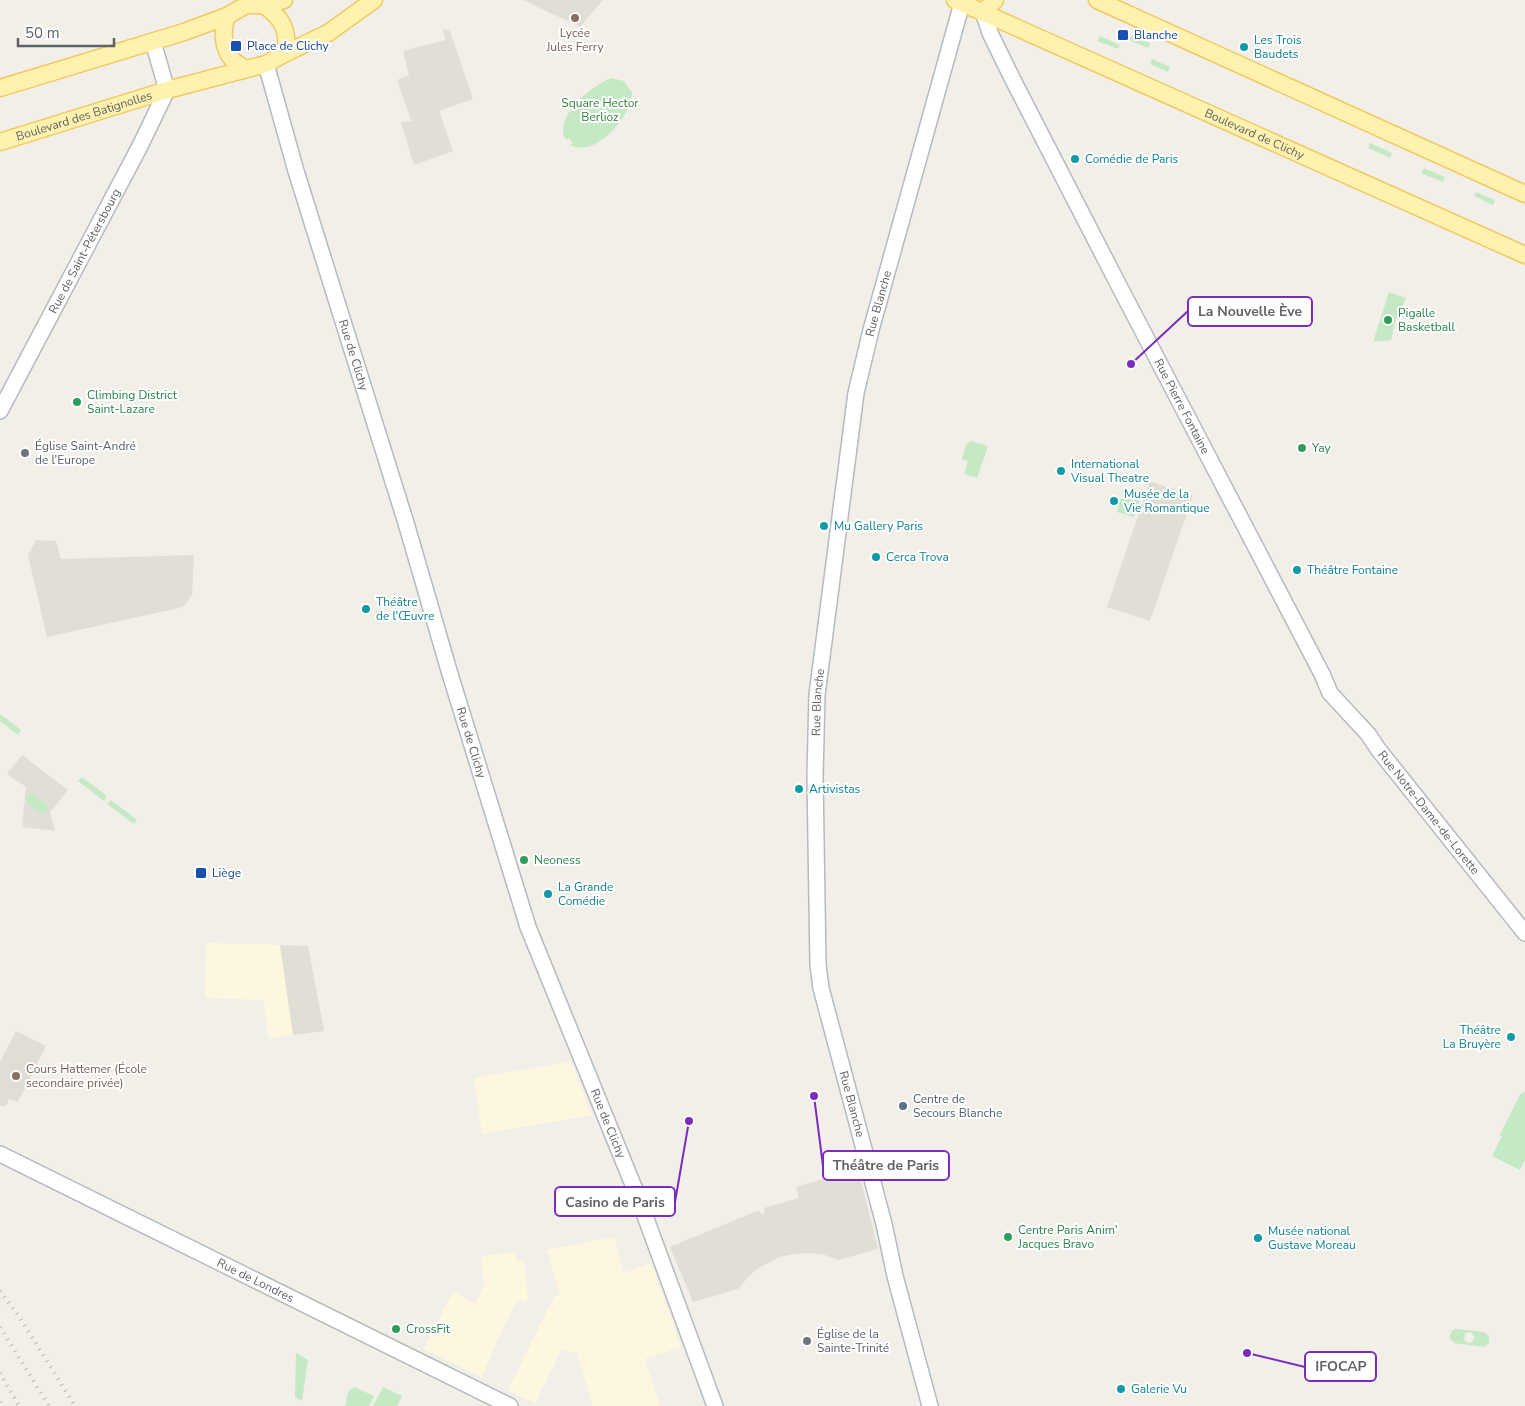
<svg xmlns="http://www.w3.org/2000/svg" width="1525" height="1406" font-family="'Nunito Sans',sans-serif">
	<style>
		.commercial { fill: #fef7e0 }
		.education { fill: #e1ded6 }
		.green { fill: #c5e8c5; fill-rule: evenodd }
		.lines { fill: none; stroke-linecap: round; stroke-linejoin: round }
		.secondary-casing { stroke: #b6babf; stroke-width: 18 }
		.primary-casing { stroke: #f2c960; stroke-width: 19 }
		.secondary { stroke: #fff; stroke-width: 15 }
		.primary { stroke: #fff2af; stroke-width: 16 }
		.rail { stroke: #b6b7b8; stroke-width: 4; stroke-dasharray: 1 6; stroke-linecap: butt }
		.education-dot { fill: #8d6e63; stroke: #fff; stroke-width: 2 }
		.transit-dot { fill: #1a4fb4; stroke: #fff; stroke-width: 2 }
		.culture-dot { fill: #0f9aa8; stroke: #fff; stroke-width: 2 }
		.leisure-dot { fill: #2e9e5b; stroke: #fff; stroke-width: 2 }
		.worship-dot { fill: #6b7280; stroke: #fff; stroke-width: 2 }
		.service-dot { fill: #5c6f8a; stroke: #fff; stroke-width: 2 }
		.labels { text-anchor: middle; stroke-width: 4; stroke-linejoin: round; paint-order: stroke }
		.education-label { font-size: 12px; fill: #785e54; stroke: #fff }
		.transit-label { font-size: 12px; fill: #164399; stroke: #fff; text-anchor: start }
		.culture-label { font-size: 12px; fill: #0d838f; stroke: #fff; text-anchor: start }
		.park-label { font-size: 12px; fill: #348238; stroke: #fff }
		.street-label { font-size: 12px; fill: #5f6368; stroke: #fff }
		.leisure-label { font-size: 12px; fill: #27864d; stroke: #fff; text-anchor: start }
		.worship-label { font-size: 12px; fill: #5b616d; stroke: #fff; text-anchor: start }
		.service-label { font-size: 12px; fill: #4e5e75; stroke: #fff; text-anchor: start }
		.leader { fill: none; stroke: #7b2cbf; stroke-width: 2 }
		.callout-dot { fill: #7b2cbf; stroke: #fff; stroke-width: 2 }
		.callout { fill: #fff; stroke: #7b2cbf; stroke-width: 2 }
		.callout-label { font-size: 14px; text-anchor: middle; font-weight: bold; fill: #5f6368 }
	</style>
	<rect width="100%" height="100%" fill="#f1efe8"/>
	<!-- commercial -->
	<g class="commercial">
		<polygon points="206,943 280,945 293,1035 269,1039 263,1000 205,998"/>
		<polygon points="571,1062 592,1115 482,1134 474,1078"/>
		<polygon points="614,1237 624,1273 651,1263 681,1347 645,1359 660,1406 593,1406 576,1351 569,1352 562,1349 535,1403 508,1390 555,1295 560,1295 547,1250"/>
		<polygon points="516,1252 517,1262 524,1261 528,1299 524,1302 521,1300 514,1305 481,1377 424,1349 453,1292 475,1303 484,1285 481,1256"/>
	</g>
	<!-- education -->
	<g class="education">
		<polygon points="523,0 603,0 580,27"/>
		<polygon points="443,29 450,31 473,99 439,111 453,151 414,165 401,123 408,121 412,122 397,80 409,75 403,51 445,40"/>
		<polygon points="1150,481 1193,496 1150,621 1107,607"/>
		<polygon points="36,540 56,541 61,559 194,555 192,595 183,607 47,637 28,555"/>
		<polygon points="22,755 68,790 50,812 55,831 22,827 26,787 7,774"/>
		<polygon points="280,945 308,946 324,1031 293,1035"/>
		<polygon points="16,1031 46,1046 18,1102 9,1099 6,1106 0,1106 0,1062"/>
		<polygon points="858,1169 878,1249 838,1260 825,1255 810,1253 795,1254 779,1257 760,1267 750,1275 738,1289 693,1302 670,1247 759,1210 761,1214 765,1213 764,1208 799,1198 796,1187"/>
	</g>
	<!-- green -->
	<g class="green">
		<polygon points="1100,36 1120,45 1118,49 1097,41"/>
		<polygon points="1131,36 1150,43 1148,48 1129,40"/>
		<polygon points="1152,59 1170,67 1168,72 1150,64"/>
		<path d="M 611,78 L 624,81 L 632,93 C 632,116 595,159 570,145 L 573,143 L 569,138 L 566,140 C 553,116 592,86 611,78 Z"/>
		<polygon points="1370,143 1392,153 1390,158 1368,148"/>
		<polygon points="1424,168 1445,177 1443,182 1421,173"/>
		<polygon points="1476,192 1495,200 1493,205 1474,196"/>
		<polygon points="1389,292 1406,298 1395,323 1391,340 1373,342"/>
		<polygon points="971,441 988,446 977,478 964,474 968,461 962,459 966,444"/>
		<polygon points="1134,492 1142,494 1134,517 1117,512 1120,499 1130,499"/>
		<polygon points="0,714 21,730 18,735 0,721"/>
		<polygon points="82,777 107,796 104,801 78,781"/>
		<polygon points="30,792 50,807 44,815 27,803 28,794"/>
		<polygon points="111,800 137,820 134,824 107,804"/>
		<polygon points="1525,1092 1525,1160 1520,1170 1492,1156 1501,1138 1503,1138 1500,1135 1521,1093"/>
		<path d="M 1455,1329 L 1484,1332 L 1489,1336 L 1489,1343 L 1484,1347 L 1454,1343 L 1449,1337 L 1452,1331 ZM 1471,1332 L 1475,1338 L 1472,1342 L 1468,1343 L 1464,1340 L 1465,1333 Z"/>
		<polygon points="296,1353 308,1360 302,1401 295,1397"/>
		<polygon points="354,1387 374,1396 369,1406 345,1406 348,1392"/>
		<polygon points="383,1387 402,1396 397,1406 373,1406"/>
	</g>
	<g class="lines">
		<defs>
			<g id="secondary">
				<path id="s1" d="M 983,12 L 990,33 L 1013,80 L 1117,282 L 1322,674 L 1330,693 L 1368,734 L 1378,749 L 1525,933"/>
				<path id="s2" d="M 266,64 L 296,171 L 406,523 L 450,674 L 528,927 L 638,1197 L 715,1406"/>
				<path id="s3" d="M 0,411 L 140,146 L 167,90 L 153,42"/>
				<path id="s4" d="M 0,1154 L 510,1406"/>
				<path id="s5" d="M 930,1406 L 895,1276 L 884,1224 L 821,988 L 818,965 L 815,777 L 817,695 L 856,393 L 871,330 L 962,3"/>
			</g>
			<g id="primary">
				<path id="s6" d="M 955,0 L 1525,255"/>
				<polyline points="1097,0 1525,194"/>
				<path d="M 264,5 C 283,19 288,29 286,53"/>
				<polyline points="983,12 995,0"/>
				<path d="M 227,16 C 222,30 222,47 232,59 C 235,63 241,66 245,69"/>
				<polyline points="0,88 184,32 227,16 246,5 264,5 284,0"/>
				<path id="s7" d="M 0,142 L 167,90 L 266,64 L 286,53 L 328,33 L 374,0"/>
			</g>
		</defs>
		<!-- secondary casing -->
		<use href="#secondary" class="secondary-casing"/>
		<!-- primary casing -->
		<use href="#primary" class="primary-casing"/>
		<!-- secondary -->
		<use href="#secondary" class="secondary"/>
		<!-- primary -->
		<use href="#primary" class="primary"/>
		<!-- rail -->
		<g class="rail">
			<polyline points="0,1291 20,1318 75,1406"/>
			<polyline points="0,1327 49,1406"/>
			<polyline points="0,1373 19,1406"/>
			<polyline points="0,1402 2,1406"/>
		</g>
	</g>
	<!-- markers -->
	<g class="education-dot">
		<circle cx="575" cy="18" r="5"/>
		<circle cx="16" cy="1076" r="5"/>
	</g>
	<g class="transit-dot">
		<rect x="1117" y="29" width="12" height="12" rx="2.5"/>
		<rect x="230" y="40" width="12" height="12" rx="2.5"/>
		<rect x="195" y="867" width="12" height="12" rx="2.5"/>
	</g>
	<g class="culture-dot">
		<circle cx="1244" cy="47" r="5"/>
		<circle cx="1075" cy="159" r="5"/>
		<circle cx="1061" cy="471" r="5"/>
		<circle cx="1114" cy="501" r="5"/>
		<circle cx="824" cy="526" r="5"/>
		<circle cx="876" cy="557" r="5"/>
		<circle cx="1297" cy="570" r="5"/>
		<circle cx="366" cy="609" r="5"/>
		<circle cx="799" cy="789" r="5"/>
		<circle cx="548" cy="894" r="5"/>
		<circle cx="1511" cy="1037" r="5"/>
		<circle cx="1258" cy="1238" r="5"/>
		<circle cx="1121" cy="1389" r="5"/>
	</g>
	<g class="leisure-dot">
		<circle cx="1388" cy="320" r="5"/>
		<circle cx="77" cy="402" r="5"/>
		<circle cx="1302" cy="448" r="5"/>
		<circle cx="524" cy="860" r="5"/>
		<circle cx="1008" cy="1237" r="5"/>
		<circle cx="396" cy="1329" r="5"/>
	</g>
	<g class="worship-dot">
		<circle cx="25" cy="453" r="5"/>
		<circle cx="807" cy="1341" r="5"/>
	</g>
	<circle class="service-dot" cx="903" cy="1106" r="5"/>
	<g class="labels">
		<!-- education labels -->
		<g class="education-label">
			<text x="575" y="37">Lycée<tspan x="575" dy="14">Jules Ferry</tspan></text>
			<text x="26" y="1073" text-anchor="start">Cours Hattemer (École<tspan x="26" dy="14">secondaire privée)</tspan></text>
		</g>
		<!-- transit labels -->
		<g class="transit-label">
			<text x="1134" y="39">Blanche</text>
			<text x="247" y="50">Place de Clichy</text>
			<text x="212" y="877">Liège</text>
		</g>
		<!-- culture labels -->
		<g class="culture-label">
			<text x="1254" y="44">Les Trois<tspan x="1254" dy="14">Baudets</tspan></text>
			<text x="1085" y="163">Comédie de Paris</text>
			<text x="1071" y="468">International<tspan x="1071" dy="14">Visual Theatre</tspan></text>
			<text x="1124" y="498">Musée de la<tspan x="1124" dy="14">Vie Romantique</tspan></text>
			<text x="834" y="530">Mu Gallery Paris</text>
			<text x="886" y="561">Cerca Trova</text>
			<text x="1307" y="574">Théâtre Fontaine</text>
			<text x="376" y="606">Théâtre<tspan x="376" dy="14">de l'Œuvre</tspan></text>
			<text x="809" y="793">Artivistas</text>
			<text x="558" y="891">La Grande<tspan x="558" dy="14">Comédie</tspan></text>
			<text x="1501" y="1034" text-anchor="end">Théâtre<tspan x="1501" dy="14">La Bruyère</tspan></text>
			<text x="1268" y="1235">Musée national<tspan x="1268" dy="14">Gustave Moreau</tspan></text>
			<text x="1131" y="1393">Galerie Vu</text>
		</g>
		<!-- park labels -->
		<g class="park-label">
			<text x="600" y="107">Square Hector<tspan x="600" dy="14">Berlioz</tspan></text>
		</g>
		<!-- street labels -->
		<g class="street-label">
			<text dy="4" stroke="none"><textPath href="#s7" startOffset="88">Boulevard des Batignolles</textPath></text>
			<text dy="4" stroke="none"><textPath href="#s6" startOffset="328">Boulevard de Clichy</textPath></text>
			<text dy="4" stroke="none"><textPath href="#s3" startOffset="181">Rue de Saint-Pétersbourg</textPath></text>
			<text dy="4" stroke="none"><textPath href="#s5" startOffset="1122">Rue Blanche</textPath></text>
			<text dy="4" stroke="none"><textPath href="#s2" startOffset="304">Rue de Clichy</textPath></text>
			<text dy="4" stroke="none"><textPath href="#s1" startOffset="442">Rue Pierre Fontaine</textPath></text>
			<text dy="4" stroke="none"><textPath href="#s5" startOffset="718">Rue Blanche</textPath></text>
			<text dy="4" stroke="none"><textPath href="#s2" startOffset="709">Rue de Clichy</textPath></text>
			<text dy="4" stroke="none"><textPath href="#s1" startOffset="920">Rue Notre-Dame-de-Lorette</textPath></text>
			<text transform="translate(852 1104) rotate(75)" y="4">Rue Blanche</text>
			<text dy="4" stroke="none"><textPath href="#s2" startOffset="1114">Rue de Clichy</textPath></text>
			<text dy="4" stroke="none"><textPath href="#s4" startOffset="285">Rue de Londres</textPath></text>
		</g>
		<!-- leisure labels -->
		<g class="leisure-label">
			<text x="1398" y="317">Pigalle<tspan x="1398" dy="14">Basketball</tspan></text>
			<text x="87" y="399">Climbing District<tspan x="87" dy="14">Saint-Lazare</tspan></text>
			<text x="1312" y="452">Yay</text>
			<text x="534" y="864">Neoness</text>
			<text x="1018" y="1234">Centre Paris Anim'<tspan x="1018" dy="14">Jacques Bravo</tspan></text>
			<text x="406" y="1333">CrossFit</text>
		</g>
		<!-- worship labels -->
		<g class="worship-label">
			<text x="35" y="450">Église Saint-André<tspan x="35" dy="14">de l'Europe</tspan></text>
			<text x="817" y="1338">Église de la<tspan x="817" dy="14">Sainte-Trinité</tspan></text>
		</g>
		<!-- service labels -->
		<g class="service-label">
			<text x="913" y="1103">Centre de<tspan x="913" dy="14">Secours Blanche</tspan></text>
		</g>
	</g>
	<!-- callouts -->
	<path class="leader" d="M1131 364L1188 311M814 1096L823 1166M689 1121L675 1202M1247 1353L1305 1367"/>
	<g class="callout-dot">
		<circle cx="1131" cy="364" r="5"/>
		<circle cx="814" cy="1096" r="5"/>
		<circle cx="689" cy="1121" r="5"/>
		<circle cx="1247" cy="1353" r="5"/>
	</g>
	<g class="callout">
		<rect x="1188" y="297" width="124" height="29" rx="5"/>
		<rect x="823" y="1151" width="126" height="29" rx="5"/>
		<rect x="555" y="1187" width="120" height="29" rx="5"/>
		<rect x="1305" y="1352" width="71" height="29" rx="5"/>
	</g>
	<g class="callout-label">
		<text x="1250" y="316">La Nouvelle Ève</text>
		<text x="886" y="1170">Théâtre de Paris</text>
		<text x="615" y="1207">Casino de Paris</text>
		<text x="1341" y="1371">IFOCAP</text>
	</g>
	<!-- scale -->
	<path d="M18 38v8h96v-8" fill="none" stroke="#5f6368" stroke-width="2.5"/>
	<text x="25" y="38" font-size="15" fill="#5f6368" stroke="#ffffff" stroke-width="4" paint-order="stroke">50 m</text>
</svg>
